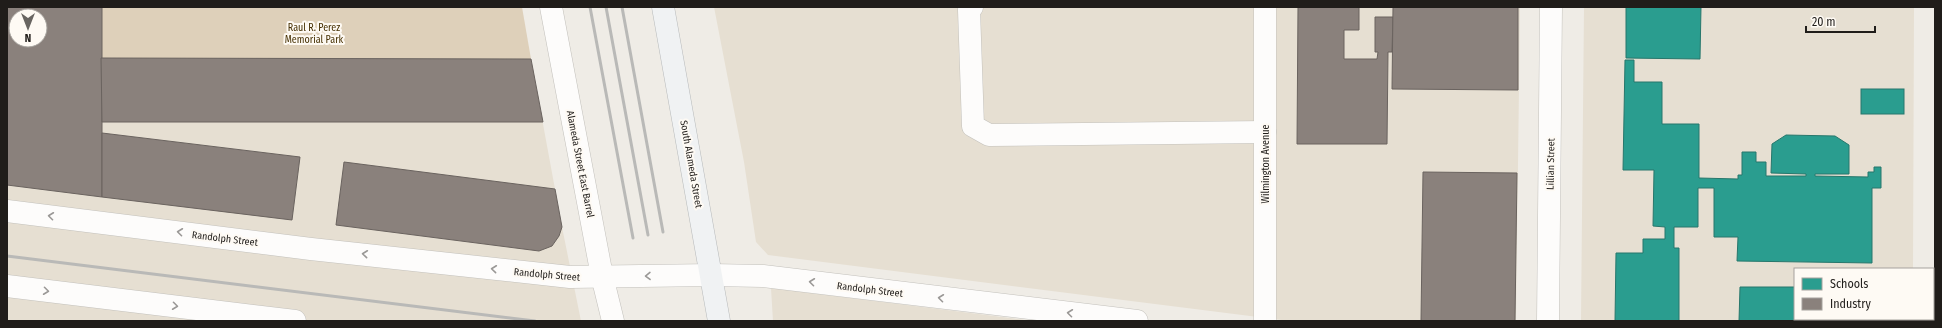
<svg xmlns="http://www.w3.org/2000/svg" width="1942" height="328" font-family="'Fira Sans Condensed',sans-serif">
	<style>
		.built { fill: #e6dfd2; fill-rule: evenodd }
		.green { fill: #ded0ba }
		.schools { fill: #2a9d8f; stroke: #27776c }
		.industry { fill: #8a817c; stroke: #6a635f; fill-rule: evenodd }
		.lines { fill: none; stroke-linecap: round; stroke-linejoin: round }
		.minor-casing { stroke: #c3c1bc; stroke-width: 23 }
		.major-casing { stroke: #b6b9ba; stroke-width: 23 }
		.minor { stroke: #fdfcfb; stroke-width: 22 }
		.major { stroke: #f0f2f3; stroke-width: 22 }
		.rail { stroke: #b9b9b7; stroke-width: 3 }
		.oneway { stroke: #9a9896 }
		.labels { text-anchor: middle; stroke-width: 4; stroke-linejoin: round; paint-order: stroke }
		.park-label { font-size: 10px; fill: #452f01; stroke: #fefaf4 }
		.street-label { font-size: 10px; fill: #201d1a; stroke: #fefaf4 }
	</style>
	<rect width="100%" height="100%" fill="#efece6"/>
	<!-- built -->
	<g class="built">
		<path d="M 7,7 L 102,7 L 102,58 L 531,59 L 562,227 L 581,321 L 7,321 ZM 16,16 L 40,16 L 40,40 L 16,40 Z"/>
		<polygon points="714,7 1520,7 1516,321 1289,321 768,255 756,242 744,162"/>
		<polygon points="1584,7 1914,7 1913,269 1795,269 1795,319 1913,319 1913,321 1581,321"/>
		<polygon points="771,288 1034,321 1035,321 773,321"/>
	</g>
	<!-- green -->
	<polygon class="green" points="102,7 522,7 531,59 101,58"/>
	<!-- schools -->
	<g class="schools">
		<polygon points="1626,7 1701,7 1700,59 1626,58"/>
		<polygon points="1625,60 1634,60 1634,82 1662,82 1662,124 1699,124 1699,178 1738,179 1738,175 1742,175 1742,152 1756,152 1756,162 1766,162 1766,176 1806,176 1806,174 1771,173 1772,144 1786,135 1835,136 1849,145 1849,174 1815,174 1815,176 1868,177 1868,172 1874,172 1874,167 1881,167 1881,188 1872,188 1872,263 1737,261 1738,237 1714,237 1714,188 1698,188 1698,227 1674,227 1674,248 1679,248 1679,321 1615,321 1616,253 1643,253 1643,239 1665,239 1665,227 1653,226 1654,170 1623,170"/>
		<rect x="1861" y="89" width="43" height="25"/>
		<polygon points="1740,287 1795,287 1795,319 1808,319 1808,321 1739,321"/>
	</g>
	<!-- industry -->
	<g class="industry">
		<path d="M 7,7 L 102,7 L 102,197 L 7,185 ZM 16,16 L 40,16 L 40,40 L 16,40 Z"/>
		<polygon points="1298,7 1359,7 1359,30 1344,30 1344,59 1377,59 1378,52 1375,52 1375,17 1393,17 1392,52 1388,52 1387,144 1297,144"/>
		<polygon points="1393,7 1518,7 1518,90 1392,89"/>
		<polygon points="101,58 531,59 543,122 102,122"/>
		<polygon points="102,133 300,157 292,220 102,197"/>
		<polygon points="344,162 555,189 562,227 559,236 552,246 539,251 336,225"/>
		<polygon points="1423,172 1517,173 1515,321 1421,321"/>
	</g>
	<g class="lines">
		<defs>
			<g id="minor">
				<polyline points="551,7 602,276 613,321"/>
				<polyline points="972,7 969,10 973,126 989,135 1265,132"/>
				<polyline points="1265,7 1265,321"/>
				<polyline points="7,211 311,249 570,277 712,275 763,276 1137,321"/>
				<polyline points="7,286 295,321"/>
				<polyline points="1548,321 1551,7"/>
			</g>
			<polyline id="major" points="663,7 719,321"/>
		</defs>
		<!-- minor casing -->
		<use href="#minor" class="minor-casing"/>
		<!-- major casing -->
		<use href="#major" class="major-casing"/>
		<!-- minor -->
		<use href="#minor" class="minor"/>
		<!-- major -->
		<use href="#major" class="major"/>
		<!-- rail -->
		<g class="rail">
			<polyline points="590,7 633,238"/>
			<polyline points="606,7 648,235"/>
			<polyline points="622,7 663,232"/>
			<polyline points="7,256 535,321"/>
		</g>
	</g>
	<!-- one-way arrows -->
	<defs><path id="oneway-chevron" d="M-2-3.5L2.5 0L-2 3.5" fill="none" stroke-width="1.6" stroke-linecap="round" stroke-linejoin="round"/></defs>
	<g class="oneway">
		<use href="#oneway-chevron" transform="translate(51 216) rotate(-173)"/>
		<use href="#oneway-chevron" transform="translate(180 232) rotate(-173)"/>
		<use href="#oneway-chevron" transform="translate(365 254) rotate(-174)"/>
		<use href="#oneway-chevron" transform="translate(494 269) rotate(-174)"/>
		<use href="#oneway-chevron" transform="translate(648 276) rotate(179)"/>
		<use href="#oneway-chevron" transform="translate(812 282) rotate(-173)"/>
		<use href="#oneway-chevron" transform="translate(46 291) rotate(7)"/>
		<use href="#oneway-chevron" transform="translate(941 298) rotate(-173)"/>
		<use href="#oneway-chevron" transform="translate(175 306) rotate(7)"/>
		<use href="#oneway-chevron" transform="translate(1070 313) rotate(-173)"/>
	</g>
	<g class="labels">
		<!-- park labels -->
		<g class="park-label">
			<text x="314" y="31">Raul R. Perez<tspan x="314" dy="12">Memorial Park</tspan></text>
		</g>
		<!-- street labels -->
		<g class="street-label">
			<text transform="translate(581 164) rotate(79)" y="4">Alameda Street East Barrel</text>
			<text transform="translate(692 164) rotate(80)" y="4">South Alameda Street</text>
			<text transform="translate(1265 164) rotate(-90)" y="4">Wilmington Avenue</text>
			<text transform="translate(1550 164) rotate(-89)" y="4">Lillian Street</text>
			<text transform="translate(225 238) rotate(7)" y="4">Randolph Street</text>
			<text transform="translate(547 274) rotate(5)" y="4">Randolph Street</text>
			<text transform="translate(870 289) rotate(7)" y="4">Randolph Street</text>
		</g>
	</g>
	<!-- border -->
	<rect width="1942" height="328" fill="none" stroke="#201d1a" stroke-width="16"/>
	<!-- legend -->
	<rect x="1794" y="268" width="140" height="52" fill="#fefaf4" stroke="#a5a29d"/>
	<rect x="1802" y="278" width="20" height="12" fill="#2a9d8f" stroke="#a5a29d"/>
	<text x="1830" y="288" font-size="12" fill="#201d1a">Schools</text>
	<rect x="1802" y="298" width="20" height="12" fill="#8a817c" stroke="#a5a29d"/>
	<text x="1830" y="308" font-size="12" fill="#201d1a">Industry</text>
	<!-- north arrow -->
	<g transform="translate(28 28) rotate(180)"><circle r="19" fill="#fefaf4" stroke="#a5a29d"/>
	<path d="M0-3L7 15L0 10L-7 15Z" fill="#686561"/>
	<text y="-6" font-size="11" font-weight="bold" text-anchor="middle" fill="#201d1a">N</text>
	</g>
	<!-- scale -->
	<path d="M1806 26v6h69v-6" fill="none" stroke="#201d1a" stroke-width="2"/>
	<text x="1812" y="26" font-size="12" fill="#201d1a" stroke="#fefaf4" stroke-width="3" paint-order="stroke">20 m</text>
</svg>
